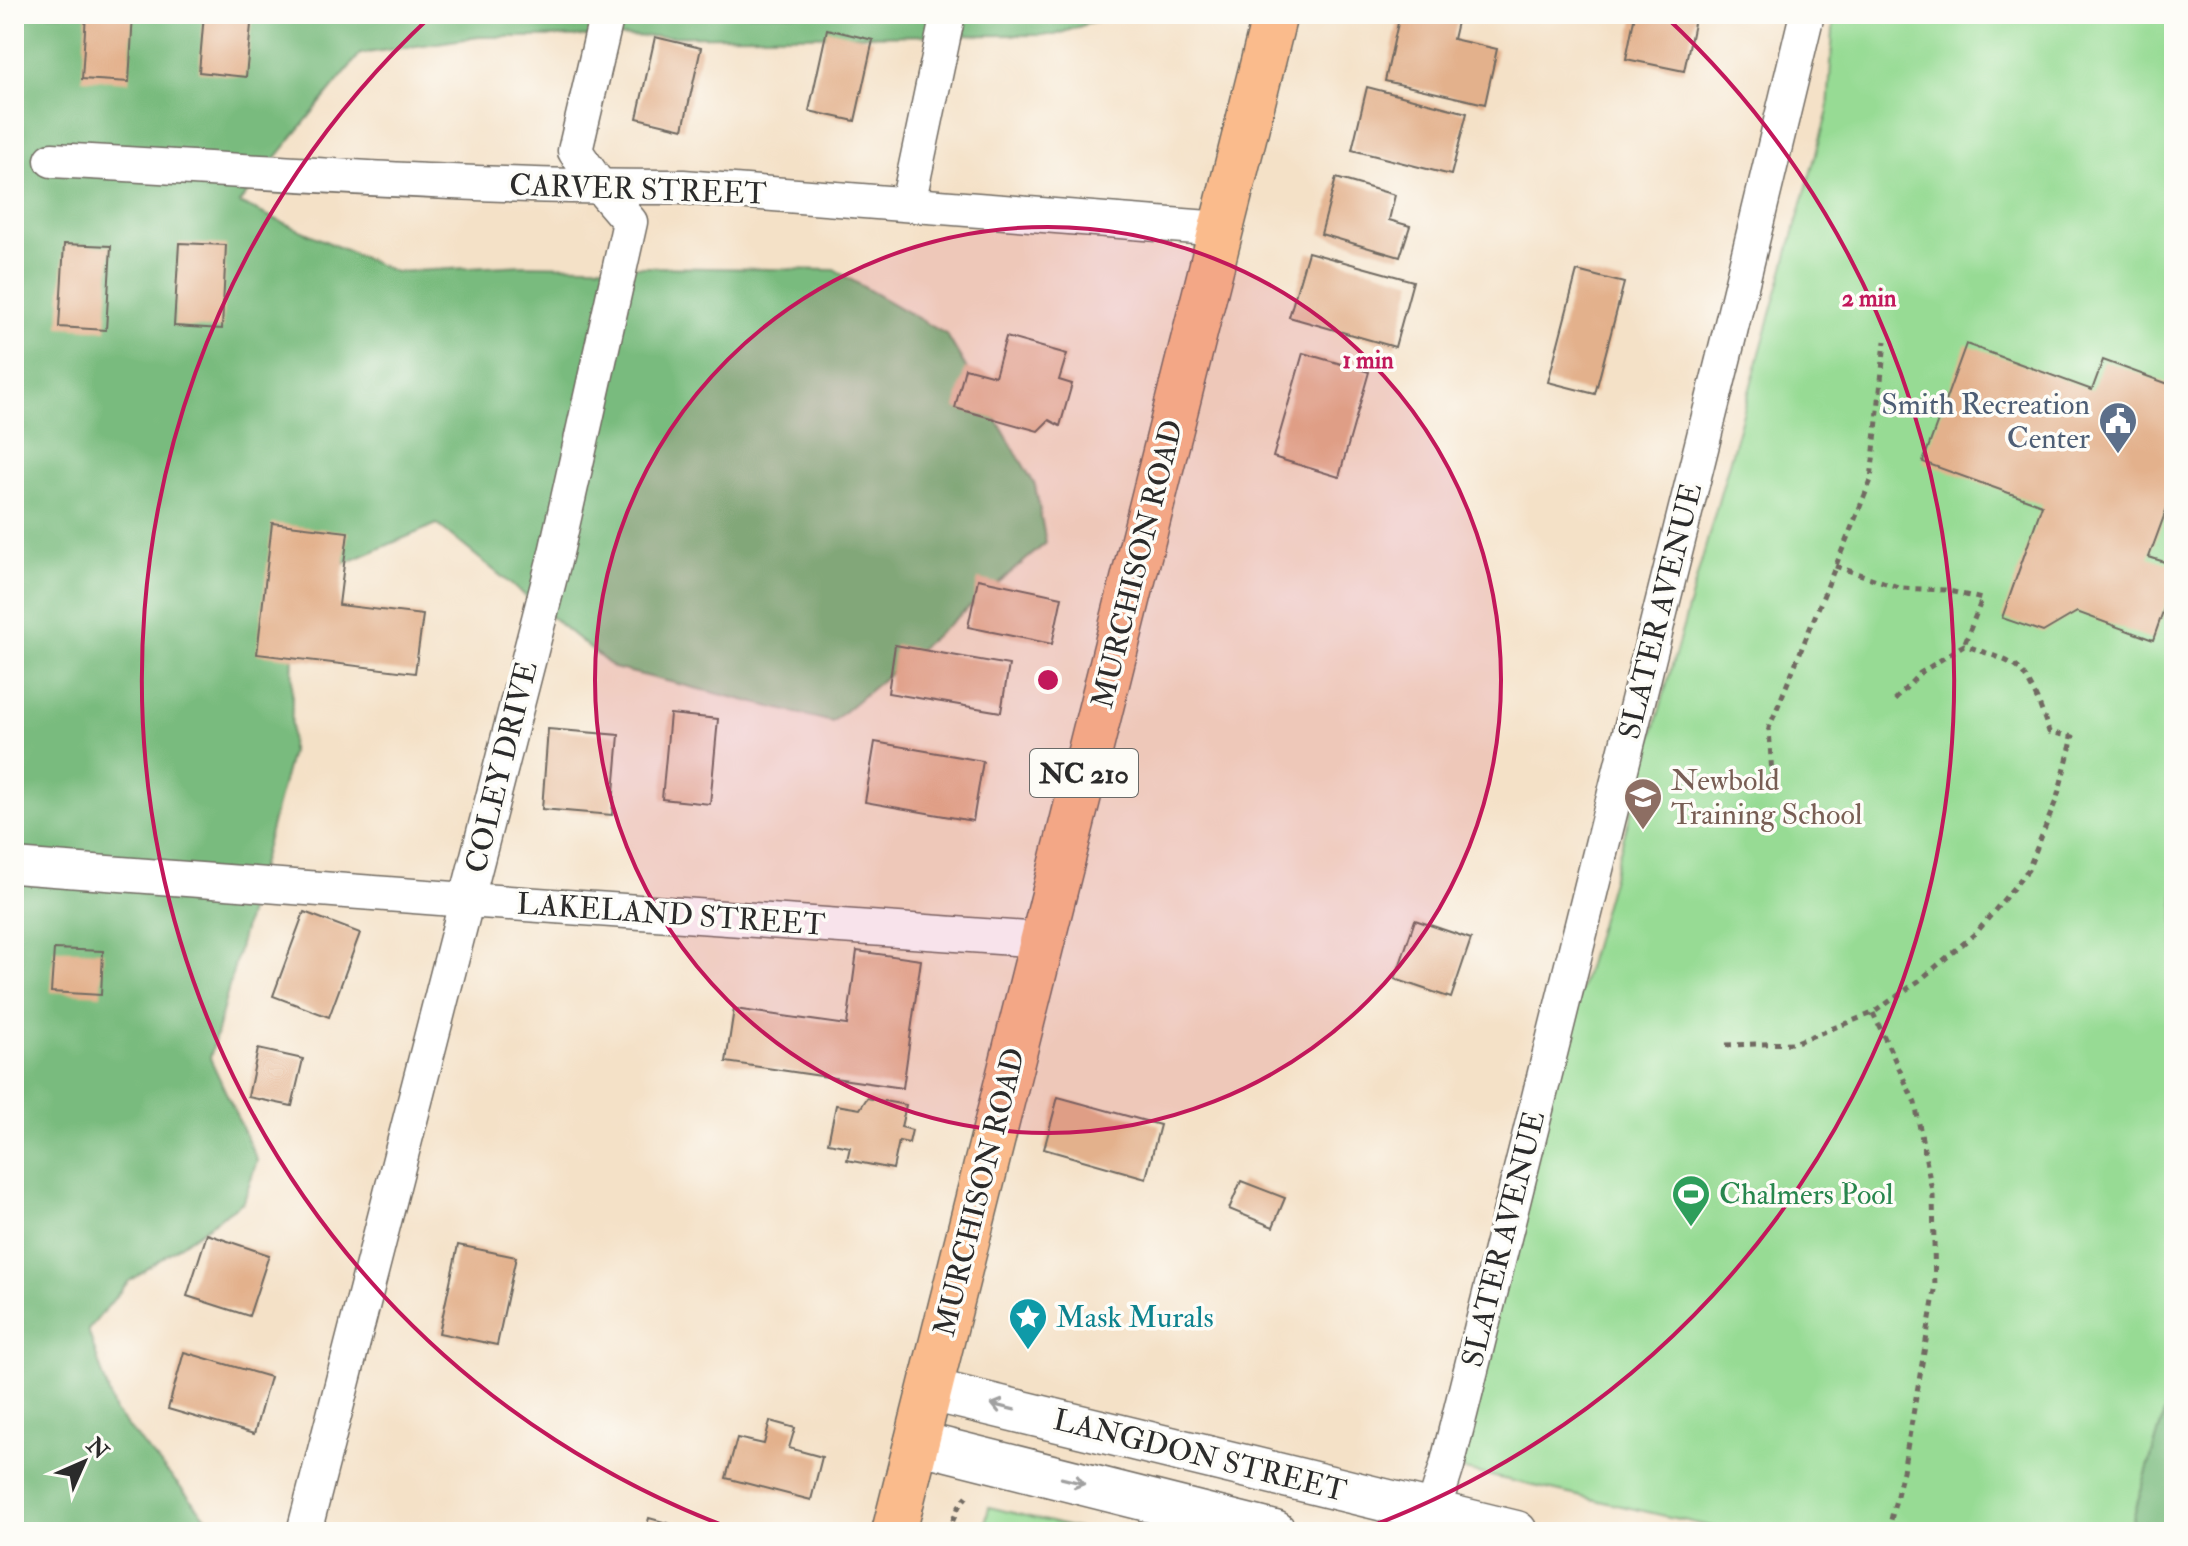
<svg xmlns="http://www.w3.org/2000/svg" width="2188" height="1546" font-family="'IM FELL Double Pica',serif">
	<style>
		.green { fill: #97db94; stroke: #618360; stroke-width: 2 }
		.forest { fill: #79bb7e; stroke: #527354; stroke-width: 2 }
		.building { fill: #e3b18c }
		.lines { fill: none; stroke-linecap: round; stroke-linejoin: round }
		.minor-casing { stroke: #716b62; stroke-width: 37 }
		.tertiary-casing { stroke: #716b62; stroke-width: 45 }
		.primary-casing { stroke: #716b62; stroke-width: 47 }
		.path { stroke: #716b62; stroke-width: 5; stroke-dasharray: 6 6; stroke-linecap: butt }
		.minor { stroke: #fff; stroke-width: 34 }
		.tertiary { stroke: #fff; stroke-width: 42 }
		.primary { stroke: #fabb8c; stroke-width: 44 }
		.oneway { stroke: #a0a0a0 }
		.ring { fill: none; stroke: #c2185b; stroke-width: 4 }
		.labels { text-anchor: middle; stroke-width: 7; stroke-linejoin: round; paint-order: stroke }
		.shield { fill: #fdfcf7; stroke: #6a6a68; stroke-width: 2 }
		.shield-label { font-size: 28px; font-weight: bold; fill: #2b2b2b }
		.street-label { font-size: 30px; fill: #2b2b2b; stroke: #fdfcf7 }
		.service-label { font-size: 30px; fill: #4e5e75; stroke: #fdfcf7; text-anchor: end }
		.education-label { font-size: 30px; fill: #785e54; stroke: #fdfcf7; text-anchor: start }
		.leisure-label { font-size: 30px; fill: #27864d; stroke: #fdfcf7; text-anchor: start }
		.culture-label { font-size: 30px; fill: #0d838f; stroke: #fdfcf7; text-anchor: start }
		.centre { fill: #c2185b; stroke: #fdfcf7; stroke-width: 4 }
		.ring-label { font-size: 24px; text-anchor: middle; font-weight: bold; fill: #c2185b; stroke: #fdfcf7; stroke-width: 7; stroke-linejoin: round; paint-order: stroke }
	</style>
	<rect width="100%" height="100%" fill="#fdfcf7"/>
	<filter id="ink" filterUnits="userSpaceOnUse"><feTurbulence type="fractalNoise" baseFrequency=".0125" numOctaves="2"/><feDisplacementMap in="SourceGraphic" scale="16" xChannelSelector="R" yChannelSelector="G"/><feConvolveMatrix kernelMatrix="1 2 1 2 8 2 1 2 1" color-interpolation-filters="sRGB"/></filter>
	<filter id="wash" filterUnits="userSpaceOnUse"><feTurbulence type="fractalNoise" baseFrequency=".006" numOctaves="4" result="noise"/><feDisplacementMap in="SourceGraphic" scale="32" xChannelSelector="R" yChannelSelector="G"/><feGaussianBlur stdDeviation="1.8" result="paint"/><feColorMatrix in="noise" values="0 0 0 0 0 0 0 0 0 0 0 0 0 0 0 0 0 1.4 0 .05"/><feComposite in="paint" operator="in"/></filter>
	<g filter="url(#wash)">
		<rect width="100%" height="100%" fill="#f4e1c7"/>
		<!-- green -->
		<g class="green">
			<polygon points="1834,14 2174,14 2174,1380 2129,1532 1735,1532 1447,1466 1828,111"/>
			<polygon points="989,1507 1092,1532 983,1532"/>
		</g>
		<!-- forest -->
		<g class="forest">
			<polygon points="14,14 1116,14 1055,35 479,37 360,54 239,203 395,272 524,265 834,270 947,335 1035,485 1046,543 832,722 614,668 437,524 294,585 291,752 210,1058 257,1160 244,1201 128,1282 88,1330 115,1412 207,1518 202,1532 14,1532"/>
			<polygon points="2174,1380 2174,1532 2129,1532"/>
		</g>
		<g id="blocks">
			<!-- building -->
			<g class="building">
				<polygon points="86,14 133,14 129,82 82,79"/>
				<polygon points="204,14 252,14 246,77 199,72"/>
				<polygon points="1400,14 1419,14 1457,22 1453,39 1497,49 1485,104 1385,81"/>
				<polygon points="1635,14 1696,14 1684,71 1626,59"/>
				<polygon points="827,29 873,40 855,121 809,111"/>
				<polygon points="655,37 701,48 683,129 637,118"/>
				<polygon points="1367,87 1467,113 1451,175 1352,150"/>
				<polygon points="1336,178 1395,195 1389,220 1410,226 1400,257 1321,234"/>
				<polygon points="179,243 226,245 222,329 174,326"/>
				<polygon points="64,244 111,246 106,330 59,327"/>
				<polygon points="1308,252 1413,281 1395,347 1289,317"/>
				<polygon points="1577,271 1624,283 1595,394 1548,382"/>
				<polygon points="1006,337 1067,354 1059,380 1072,384 1060,426 1049,420 1038,431 955,408 965,368 995,376"/>
				<polygon points="1966,344 2092,390 2103,360 2174,386 2174,489 2149,557 2174,565 2174,580 2153,640 2077,612 2043,632 2002,618 2042,505 1923,462"/>
				<polygon points="1303,353 1369,372 1339,477 1273,457"/>
				<polygon points="272,523 348,532 339,605 423,615 415,673 257,654"/>
				<polygon points="978,579 1062,597 1052,644 968,627"/>
				<polygon points="895,645 1009,665 1001,712 888,693"/>
				<polygon points="670,714 718,719 710,804 662,799"/>
				<polygon points="548,729 619,735 612,815 542,809"/>
				<polygon points="875,742 983,761 973,821 865,802"/>
				<polygon points="304,912 360,933 329,1017 273,996"/>
				<polygon points="1415,920 1471,939 1451,998 1395,979"/>
				<polygon points="54,949 103,951 101,995 51,992"/>
				<polygon points="857,951 921,960 903,1088 726,1062 734,1009 847,1025"/>
				<polygon points="258,1049 303,1059 292,1106 248,1097"/>
				<polygon points="1058,1097 1160,1125 1146,1178 1044,1149"/>
				<polygon points="867,1098 906,1105 901,1127 912,1130 909,1143 899,1141 893,1169 847,1160 850,1147 828,1143 836,1105 860,1109"/>
				<polygon points="1241,1181 1285,1198 1273,1227 1229,1209"/>
				<polygon points="207,1234 269,1255 249,1316 187,1296"/>
				<polygon points="458,1245 516,1257 497,1345 439,1333"/>
				<polygon points="184,1352 270,1377 254,1434 168,1409"/>
				<polygon points="770,1421 795,1428 789,1448 822,1457 811,1500 726,1478 737,1438 764,1444"/>
				<polygon points="649,1518 696,1531 696,1532 645,1532"/>
			</g>
		</g>
	</g>
	<g filter="url(#ink)">
		<use href="#blocks" fill-opacity="0" stroke="#716b62" stroke-width="2"/>
		<g class="lines">
			<defs>
				<g id="minor">
					<path d="M 52,160 C 262,171 472,188 683,187 L 1222,229"/>
					<polyline points="908,204 948,14"/>
					<polyline points="14,866 467,900 1042,940"/>
					<polyline points="304,1532 556,553 630,222 600,187 575,151 607,14"/>
					<polyline points="1426,1532 1447,1466 1728,340 1807,14"/>
				</g>
				<g id="tertiary">
					<polyline points="931,1390 1516,1532"/>
					<polyline points="916,1442 1275,1532"/>
				</g>
				<polyline id="primary" points="894,1532 1275,14"/>
			</defs>
			<!-- minor casing -->
			<use href="#minor" class="minor-casing"/>
			<!-- tertiary casing -->
			<use href="#tertiary" class="tertiary-casing"/>
			<!-- primary casing -->
			<use href="#primary" class="primary-casing"/>
			<!-- path -->
			<g class="path">
				<polyline points="1835,566 1901,588 1945,590 1982,599 1964,645"/>
				<polyline points="1773,791 1769,728 1871,480 1885,341"/>
				<polyline points="1873,1013 1915,1103 1933,1196 1935,1290 1903,1471 1888,1532"/>
				<path d="M 1726,1045 L 1794,1043 L 1873,1013 L 1920,980 L 1977,932 L 2028,870 L 2057,798 L 2073,737 L 2049,732 C 2043,713 2032,682 2018,668 C 2008,659 1977,650 1964,645 L 1920,673 L 1893,702"/>
				<polyline points="948,1532 959,1506 967,1496"/>
			</g>
			<!-- minor -->
			<use href="#minor" class="minor"/>
			<!-- tertiary -->
			<use href="#tertiary" class="tertiary"/>
			<!-- primary -->
			<use href="#primary" class="primary"/>
		</g>
		<!-- one-way arrows -->
		<defs><path id="oneway-shaft" d="M-6 0H5M1.5-3L5.5 0L1.5 3" fill="none" stroke-width="1.6" stroke-linecap="round" stroke-linejoin="round" transform="scale(2)"/></defs>
		<g class="oneway">
			<use href="#oneway-shaft" transform="translate(1003 1407) rotate(-166)"/>
			<use href="#oneway-shaft" transform="translate(1073 1481) rotate(14)"/>
		</g>
	</g>
	<!-- distance rings -->
	<circle cx="1048" cy="680" r="453" fill="#c2185b" fill-opacity=".12"/>
	<g class="ring">
		<circle cx="1048" cy="680" r="453"/>
		<path d="M738 1531A906 906 0 0 1 430 17M1666 17A906 906 0 0 1 1358 1531"/>
	</g>
	<!-- icons -->
	<defs>
		<symbol id="civic-pin" viewBox="-11 -11 22 30"><path d="M0 17L-7.5 6A9.5 9.5 0 1 1 7.5 6Z" fill="#5c6f8a" stroke="#fdfcf7"/><path d="M-.6-6.5H3V-4.5H.6V-3L4-1V1h2V6H-6V1h2V-1L-.6-3ZM-1.2 2.5V6h2.4V2.5Z" fill="#fff"/></symbol>
		<symbol id="school-pin" viewBox="-11 -11 22 30"><path d="M0 17L-7.5 6A9.5 9.5 0 1 1 7.5 6Z" fill="#8d6e63" stroke="#fdfcf7"/><path d="M0-5L7-2L0 1L-7-2ZM-4 1L0 2.5L4 1V4Q0 6-4 4Z" fill="#fff"/></symbol>
		<symbol id="stadium-pin" viewBox="-11 -11 22 30"><path d="M0 17L-7.5 6A9.5 9.5 0 1 1 7.5 6Z" fill="#2e9e5b" stroke="#fdfcf7"/><path d="M0-5a6.5 5 0 1 0 0 10a6.5 5 0 1 0 0-10ZM-3.5-1.8h7v3.6h-7Z" fill="#fff"/></symbol>
		<symbol id="sight-pin" viewBox="-11 -11 22 30"><path d="M0 17L-7.5 6A9.5 9.5 0 1 1 7.5 6Z" fill="#0f9aa8" stroke="#fdfcf7"/><path d="M0-6L1.8-2.2L6-1.7L2.9 1.2L3.7 5.4L0 3.3L-3.7 5.4L-2.9 1.2L-6-1.7L-1.8-2.2Z" fill="#fff"/></symbol>
	</defs>
	<g fill-rule="evenodd">
		<use href="#civic-pin" x="2096" y="399" width="44" height="60"/>
		<use href="#school-pin" x="1621" y="775" width="44" height="60"/>
		<use href="#stadium-pin" x="1669" y="1172" width="44" height="60"/>
		<use href="#sight-pin" x="1006" y="1295" width="44" height="60"/>
	</g>
	<g class="labels">
		<!-- shield labels -->
		<rect class="shield" x="1030" y="749" width="108" height="48" rx="6"/>
		<g class="shield-label">
			<text x="1084" y="783">NC 210</text>
		</g>
		<!-- street labels -->
		<g class="street-label">
			<text transform="translate(638 189) rotate(2)" y="10">CARVER STREET</text>
			<text transform="translate(1137 564) rotate(-76)" y="10">MURCHISON ROAD</text>
			<text transform="translate(1660 611) rotate(-76)" y="10">SLATER AVENUE</text>
			<text transform="translate(501 767) rotate(-76)" y="10">COLEY DRIVE</text>
			<text transform="translate(671 914) rotate(4)" y="10">LAKELAND STREET</text>
			<text transform="translate(979 1192) rotate(-76)" y="10">MURCHISON ROAD</text>
			<text transform="translate(1503 1239) rotate(-76)" y="10">SLATER AVENUE</text>
			<text transform="translate(1200 1455) rotate(14)" y="10">LANGDON STREET</text>
		</g>
		<!-- service labels -->
		<g class="service-label">
			<text x="2090" y="414">Smith Recreation<tspan x="2090" dy="34">Center</tspan></text>
		</g>
		<!-- education labels -->
		<g class="education-label">
			<text x="1671" y="790">Newbold<tspan x="1671" dy="34">Training School</tspan></text>
		</g>
		<!-- leisure labels -->
		<g class="leisure-label">
			<text x="1719" y="1204">Chalmers Pool</text>
		</g>
		<!-- culture labels -->
		<g class="culture-label">
			<text x="1056" y="1327">Mask Murals</text>
		</g>
	</g>
	<circle cx="1048" cy="680" r="12" class="centre"/>
	<g class="ring-label">
		<text x="1869" y="306">2 min</text>
		<text x="1368" y="368">1 min</text>
	</g>
	<!-- margin -->
	<rect width="2188" height="1546" fill="none" stroke="#fdfcf7" stroke-width="48"/>
	<!-- north arrow -->
	<g transform="translate(84 1462) rotate(45)" stroke="#fdfcf7" stroke-width="6" paint-order="stroke">
	<path d="M0-6L14 30L0 20L-14 30Z" fill="#2b2b2b"/>
	<text y="-12" font-size="22" font-weight="bold" text-anchor="middle" fill="#2b2b2b">N</text>
	</g>
</svg>
